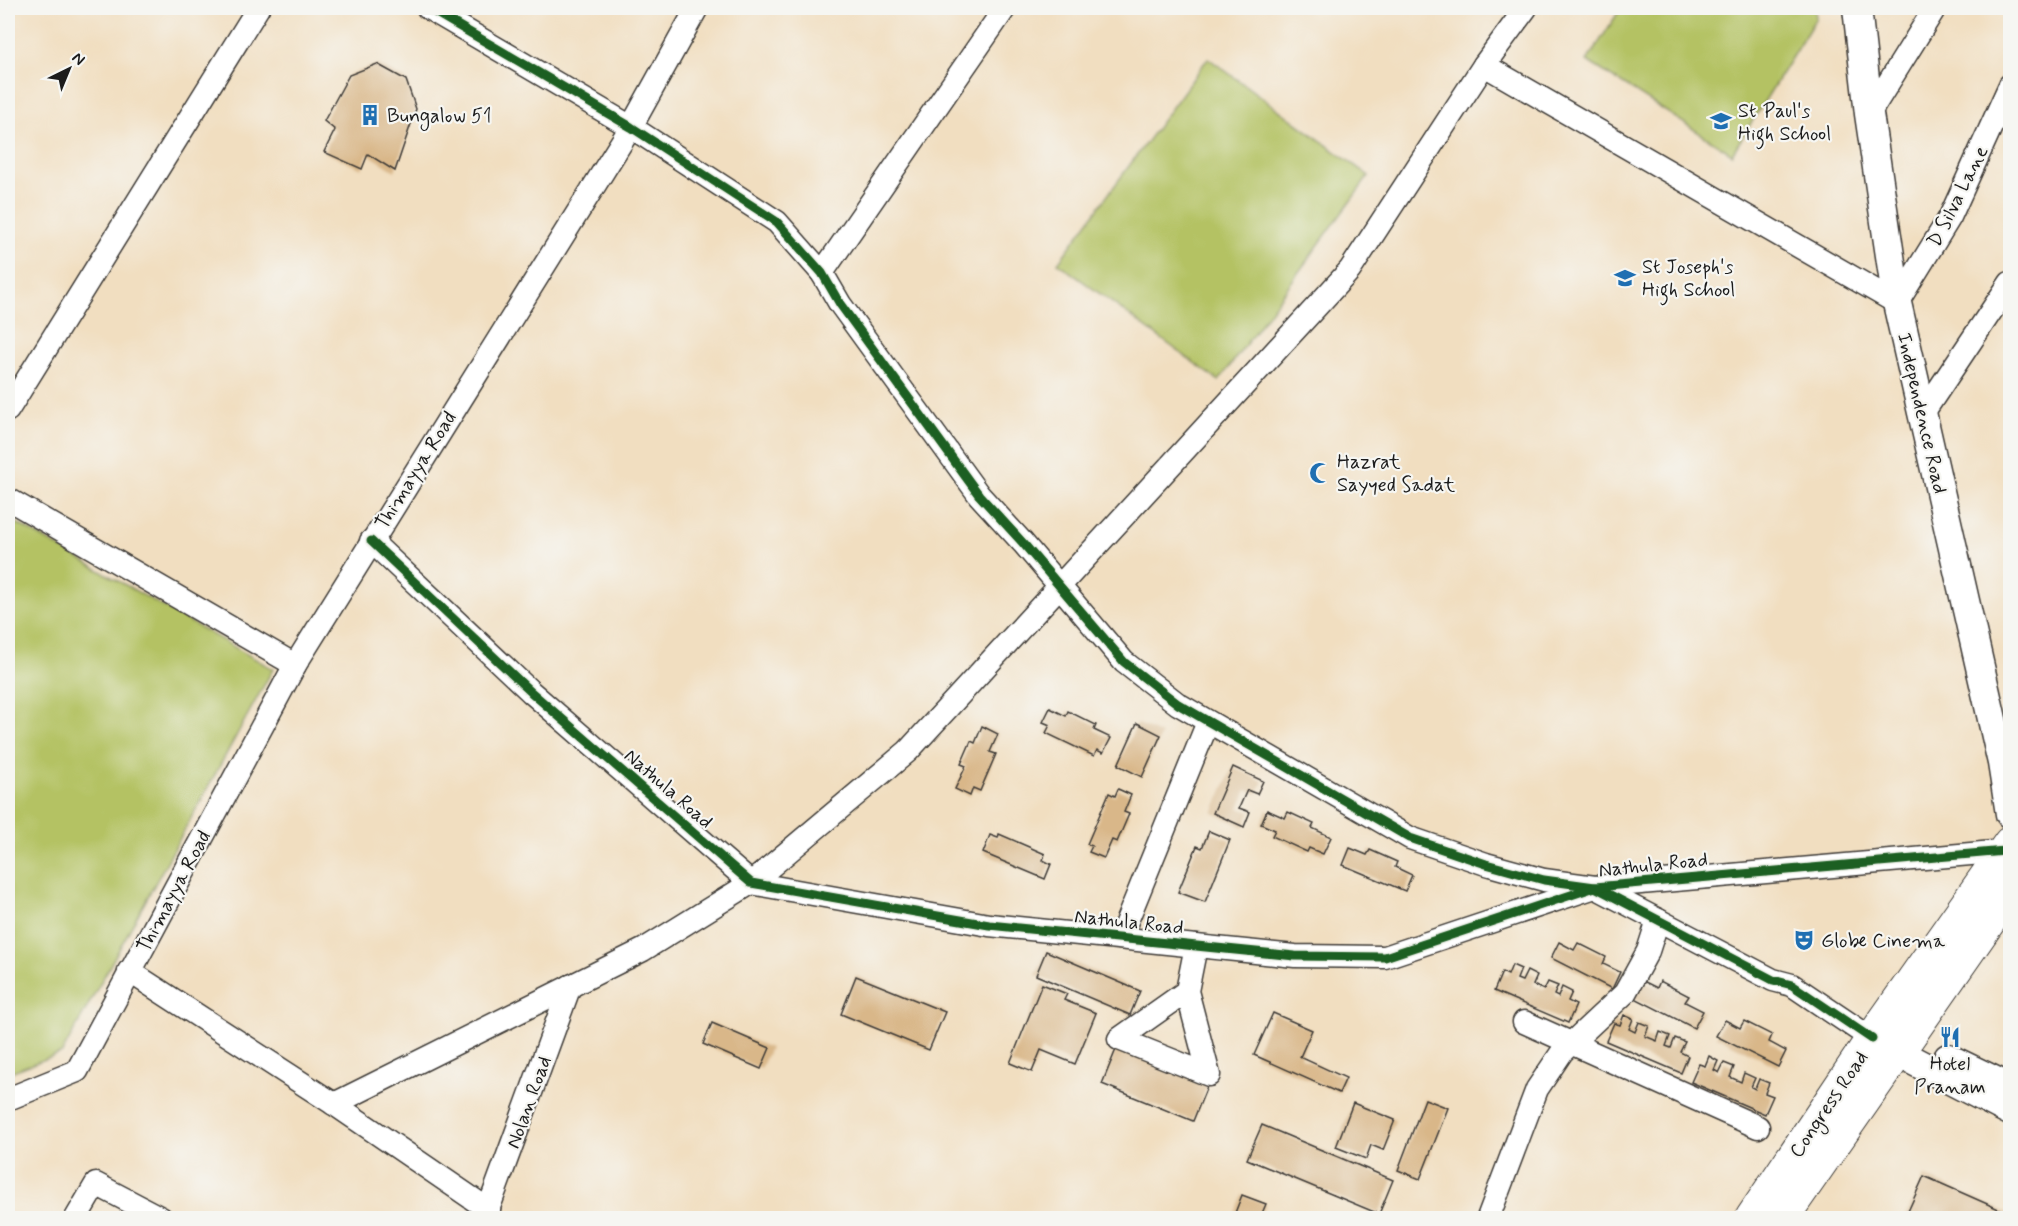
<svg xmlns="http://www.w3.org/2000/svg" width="2018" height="1226" font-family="Mynerve,sans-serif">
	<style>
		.green { fill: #b4c264; stroke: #686f40; stroke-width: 1.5 }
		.building { fill: #d9b789 }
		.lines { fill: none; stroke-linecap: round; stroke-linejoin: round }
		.minor-casing { stroke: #3c3935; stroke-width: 25 }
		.major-casing { stroke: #3c3935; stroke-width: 31 }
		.highway-casing { stroke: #3c3935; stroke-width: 35 }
		.minor { stroke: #fff; stroke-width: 22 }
		.major { stroke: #fff; stroke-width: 28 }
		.highway { stroke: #fff; stroke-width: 33 }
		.cycleway-casing { stroke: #f6f6f2; stroke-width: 13 }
		.cycleway { stroke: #1b5e20; stroke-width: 9 }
		.labels { text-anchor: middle; stroke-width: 4.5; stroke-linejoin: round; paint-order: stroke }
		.poi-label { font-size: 20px; fill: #1c1c1c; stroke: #f6f6f2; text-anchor: start }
		.street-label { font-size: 20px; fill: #1c1c1c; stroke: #f6f6f2 }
	</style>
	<rect width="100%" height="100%" fill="#f6f6f2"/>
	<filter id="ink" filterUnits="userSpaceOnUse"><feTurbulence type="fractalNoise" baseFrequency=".0167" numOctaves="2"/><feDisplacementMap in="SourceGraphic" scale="12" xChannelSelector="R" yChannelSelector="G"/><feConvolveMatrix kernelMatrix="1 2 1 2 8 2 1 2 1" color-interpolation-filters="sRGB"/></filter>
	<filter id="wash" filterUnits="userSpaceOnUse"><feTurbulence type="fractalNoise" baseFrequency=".008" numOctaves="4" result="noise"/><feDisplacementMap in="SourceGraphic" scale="24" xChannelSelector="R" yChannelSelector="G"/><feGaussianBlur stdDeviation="1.35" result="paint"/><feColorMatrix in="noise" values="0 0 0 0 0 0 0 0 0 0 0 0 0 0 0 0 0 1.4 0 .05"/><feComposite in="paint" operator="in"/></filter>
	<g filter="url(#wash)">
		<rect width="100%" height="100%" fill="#f1dec0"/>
		<!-- green -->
		<g class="green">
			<polygon points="1621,8 1815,8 1816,18 1732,154 1587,61"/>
			<polygon points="1208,58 1369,176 1219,381 1058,263"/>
			<polygon points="8,518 273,669 62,1053 8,1073"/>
		</g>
		<g id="blocks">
			<!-- building -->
			<g class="building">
				<polygon points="377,64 406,80 416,109 395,171 368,154 362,169 324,152 335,130 324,121 349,75"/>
				<polygon points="1050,708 1066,716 1068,711 1096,725 1094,730 1111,738 1103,753 1097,750 1094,756 1046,733 1050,725 1043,722"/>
				<polygon points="1137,723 1161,735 1142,777 1118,765"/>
				<polygon points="982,726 998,734 990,752 996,754 980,791 973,788 970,796 955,789 966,766 961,764 971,741 975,743"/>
				<polygon points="1233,767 1263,781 1257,794 1247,790 1239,808 1250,812 1244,827 1213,813"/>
				<polygon points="1118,789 1131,795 1124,812 1129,814 1117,842 1112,840 1104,858 1089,852 1092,846 1087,844 1109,793 1115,796"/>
				<polygon points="1267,810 1285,818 1288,812 1314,824 1312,828 1331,837 1323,854 1309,848 1307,852 1272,836 1275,830 1261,824"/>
				<polygon points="1209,831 1230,840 1205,902 1178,892 1197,846 1202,848"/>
				<polygon points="999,834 1045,854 1043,860 1051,864 1045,879 983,853 990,835 998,838"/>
				<polygon points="1350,848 1367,855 1370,850 1397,862 1395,867 1412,875 1405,891 1343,865"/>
				<polygon points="1559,942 1574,950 1578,943 1606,957 1603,964 1620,972 1612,989 1551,958"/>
				<polygon points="1046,951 1140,991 1130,1015 1036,975"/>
				<polygon points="1512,965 1521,969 1517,979 1522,981 1527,971 1537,976 1533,985 1544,990 1548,982 1558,986 1554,995 1558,997 1562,987 1572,992 1568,1001 1576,1005 1568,1023 1494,991 1502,972 1508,975"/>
				<polygon points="856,976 945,1012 929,1050 841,1014"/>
				<polygon points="1641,980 1657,988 1660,981 1689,996 1685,1002 1703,1011 1694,1028 1633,997"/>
				<polygon points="1042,984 1067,994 1064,1000 1096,1013 1075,1064 1041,1050 1032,1072 1010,1063"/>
				<polygon points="1273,1013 1312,1030 1300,1057 1346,1078 1339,1093 1254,1055"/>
				<polygon points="1624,1015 1633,1019 1629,1029 1635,1032 1639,1022 1649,1026 1645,1036 1657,1041 1660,1032 1670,1036 1666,1046 1671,1048 1675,1038 1685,1042 1680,1052 1688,1056 1681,1073 1606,1041 1614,1023 1620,1025"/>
				<polygon points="1725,1020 1740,1028 1744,1021 1772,1035 1769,1042 1786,1051 1778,1067 1716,1036"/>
				<polygon points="712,1023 770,1048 761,1069 703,1044"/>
				<polygon points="1117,1047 1208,1084 1193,1121 1102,1084"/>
				<polygon points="1709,1056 1718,1061 1714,1070 1719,1073 1724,1063 1734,1067 1730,1077 1741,1082 1744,1073 1755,1078 1751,1087 1755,1089 1759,1079 1769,1083 1765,1093 1773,1096 1765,1114 1691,1082 1699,1064 1705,1066"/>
				<polygon points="1425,1099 1448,1108 1420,1179 1398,1170"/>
				<polygon points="1353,1103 1395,1120 1383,1150 1371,1145 1366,1159 1336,1147"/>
				<polygon points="1262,1125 1393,1180 1379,1214 1247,1159"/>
				<polygon points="1924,1176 2010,1214 2010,1218 1905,1218"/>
				<polygon points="1242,1195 1266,1204 1260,1218 1233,1218"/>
			</g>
		</g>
	</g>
	<g filter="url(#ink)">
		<use href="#blocks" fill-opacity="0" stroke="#3c3935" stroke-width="1.5"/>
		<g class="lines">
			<defs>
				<g id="minor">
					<polyline points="428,8 631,127 777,222 822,273 840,304 979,495 1023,543 1124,662 1178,704 1410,838 1486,864 1544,880 1595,887 1773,980 1792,985 1872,1039"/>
					<polyline points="1484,65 1897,303 1950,217 2010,85"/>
					<polyline points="1869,114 1935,8"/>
					<polyline points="822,273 1005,8"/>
					<polyline points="8,410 258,8"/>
					<polyline points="1923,413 2010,283"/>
					<polyline points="8,499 295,665"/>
					<polyline points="371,541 531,692 751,883 989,925 1295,956 1385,957 1595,887 2005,851"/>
					<polyline points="1120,938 1208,722"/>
					<polyline points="129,971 334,1104 489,1210"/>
					<polyline points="1187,991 1209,1075 1119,1039 1187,991 1196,946"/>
					<polyline points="1524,1022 1758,1127"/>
					<polyline points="8,1099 77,1071 295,665 631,127 697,8"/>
					<polyline points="334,1104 643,950 751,883 908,751 1350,270 1484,65 1526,8"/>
					<polyline points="76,1218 96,1184 161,1218"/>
					<polyline points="485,1218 570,986"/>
					<polyline points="1488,1218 1537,1089 1562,1052 1625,993 1648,951 1658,920"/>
				</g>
				<g id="major">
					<polyline points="1857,8 1869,114 1897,303 2002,763 2010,814"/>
					<polyline points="1879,1043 2010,1111"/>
					<polyline points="1948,1058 2010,1088"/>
				</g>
				<g id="highway">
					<polyline points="1752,1218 1883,1023 2010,843"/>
					<polyline points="1782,1218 2010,891"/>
				</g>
			</defs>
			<!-- minor casing -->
			<use href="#minor" class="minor-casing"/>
			<!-- major casing -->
			<use href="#major" class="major-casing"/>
			<!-- highway casing -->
			<use href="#highway" class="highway-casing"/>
			<!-- minor -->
			<use href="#minor" class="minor"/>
			<!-- major -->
			<use href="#major" class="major"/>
			<!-- highway -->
			<use href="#highway" class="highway"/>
			<defs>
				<g id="cycleway">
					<polyline points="428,8 631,127 777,222 822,273 840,304 979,495 1023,543 1124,662 1178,704 1410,838 1486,864 1544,880 1595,887 1773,980 1792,985 1872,1039"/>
					<polyline points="371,541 531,692 751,883 989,925 1295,956 1385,957 1595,887 2005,851"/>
				</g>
			</defs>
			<!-- cycleway casing -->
			<use href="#cycleway" class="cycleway-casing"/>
			<!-- cycleway -->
			<use href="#cycleway" class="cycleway"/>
		</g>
	</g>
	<!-- icons -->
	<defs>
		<symbol id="building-bare" viewBox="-9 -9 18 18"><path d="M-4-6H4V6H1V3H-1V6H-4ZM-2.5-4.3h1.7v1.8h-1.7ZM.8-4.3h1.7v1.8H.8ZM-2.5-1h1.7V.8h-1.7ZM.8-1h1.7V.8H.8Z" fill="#1f6fb2" stroke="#f6f6f2" stroke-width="2.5" paint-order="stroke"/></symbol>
		<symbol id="school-bare" viewBox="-9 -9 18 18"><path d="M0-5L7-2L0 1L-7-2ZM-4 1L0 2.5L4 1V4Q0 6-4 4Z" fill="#1f6fb2" stroke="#f6f6f2" stroke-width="2.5" paint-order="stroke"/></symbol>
		<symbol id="mosque-bare" viewBox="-9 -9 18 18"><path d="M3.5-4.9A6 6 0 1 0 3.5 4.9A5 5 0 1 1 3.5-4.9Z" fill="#1f6fb2" stroke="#f6f6f2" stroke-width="2.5" paint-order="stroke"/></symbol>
		<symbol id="theatre-bare" viewBox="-9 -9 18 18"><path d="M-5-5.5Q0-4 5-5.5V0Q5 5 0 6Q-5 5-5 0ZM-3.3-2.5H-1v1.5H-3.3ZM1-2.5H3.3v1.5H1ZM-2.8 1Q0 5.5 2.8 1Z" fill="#1f6fb2" stroke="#f6f6f2" stroke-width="2.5" paint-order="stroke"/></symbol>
		<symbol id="restaurant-bare" viewBox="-9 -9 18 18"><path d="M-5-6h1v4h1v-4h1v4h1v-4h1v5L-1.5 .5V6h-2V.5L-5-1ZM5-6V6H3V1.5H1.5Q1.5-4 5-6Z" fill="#1f6fb2" stroke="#f6f6f2" stroke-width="2.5" paint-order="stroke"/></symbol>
	</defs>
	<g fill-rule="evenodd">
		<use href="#building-bare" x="355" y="100" width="30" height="30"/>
		<use href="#school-bare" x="1706" y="106" width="30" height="30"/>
		<use href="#school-bare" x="1610" y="263" width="30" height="30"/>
		<use href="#mosque-bare" x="1305" y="458" width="30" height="30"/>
		<use href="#theatre-bare" x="1789" y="925" width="30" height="30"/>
		<use href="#restaurant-bare" x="1935" y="1022" width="30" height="30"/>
	</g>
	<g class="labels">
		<!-- poi labels -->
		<g class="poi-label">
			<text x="1738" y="117">St Paul's<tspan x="1738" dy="23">High School</tspan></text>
			<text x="387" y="122">Bungalow 51</text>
			<text x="1642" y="273">St Joseph's<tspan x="1642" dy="23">High School</tspan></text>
			<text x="1337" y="468">Hazrat<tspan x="1337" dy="23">Sayyed Sadat</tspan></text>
			<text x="1821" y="947">Globe Cinema</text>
			<text x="1950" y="1070" text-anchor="middle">Hotel<tspan x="1950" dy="23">Pranam</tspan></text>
		</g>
		<!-- street labels -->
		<g class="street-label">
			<text transform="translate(1957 196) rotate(-63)" y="7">D Silva Lane</text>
			<text transform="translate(1923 413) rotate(77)" y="7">Independence Road</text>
			<text transform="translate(415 470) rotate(-58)" y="7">Thimayya Road</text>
			<text transform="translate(669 788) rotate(41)" y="7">Nathula Road</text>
			<text transform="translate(1653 864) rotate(-6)" y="7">Nathula Road</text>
			<text transform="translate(173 891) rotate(-62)" y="7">Thimayya Road</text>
			<text transform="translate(1129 921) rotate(6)" y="7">Nathula Road</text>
			<text transform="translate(528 1102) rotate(-70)" y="7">Nolan Road</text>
			<text transform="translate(1828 1104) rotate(-56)" y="7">Congress Road</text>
		</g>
	</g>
	<!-- margin -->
	<rect width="2018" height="1226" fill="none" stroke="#f6f6f2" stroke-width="30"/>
	<!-- north arrow -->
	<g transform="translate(69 69) rotate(43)" stroke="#f6f6f2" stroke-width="4.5" paint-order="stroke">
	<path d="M0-4.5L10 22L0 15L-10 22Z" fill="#1c1c1c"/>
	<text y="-9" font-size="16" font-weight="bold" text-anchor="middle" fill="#1c1c1c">N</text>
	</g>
</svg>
